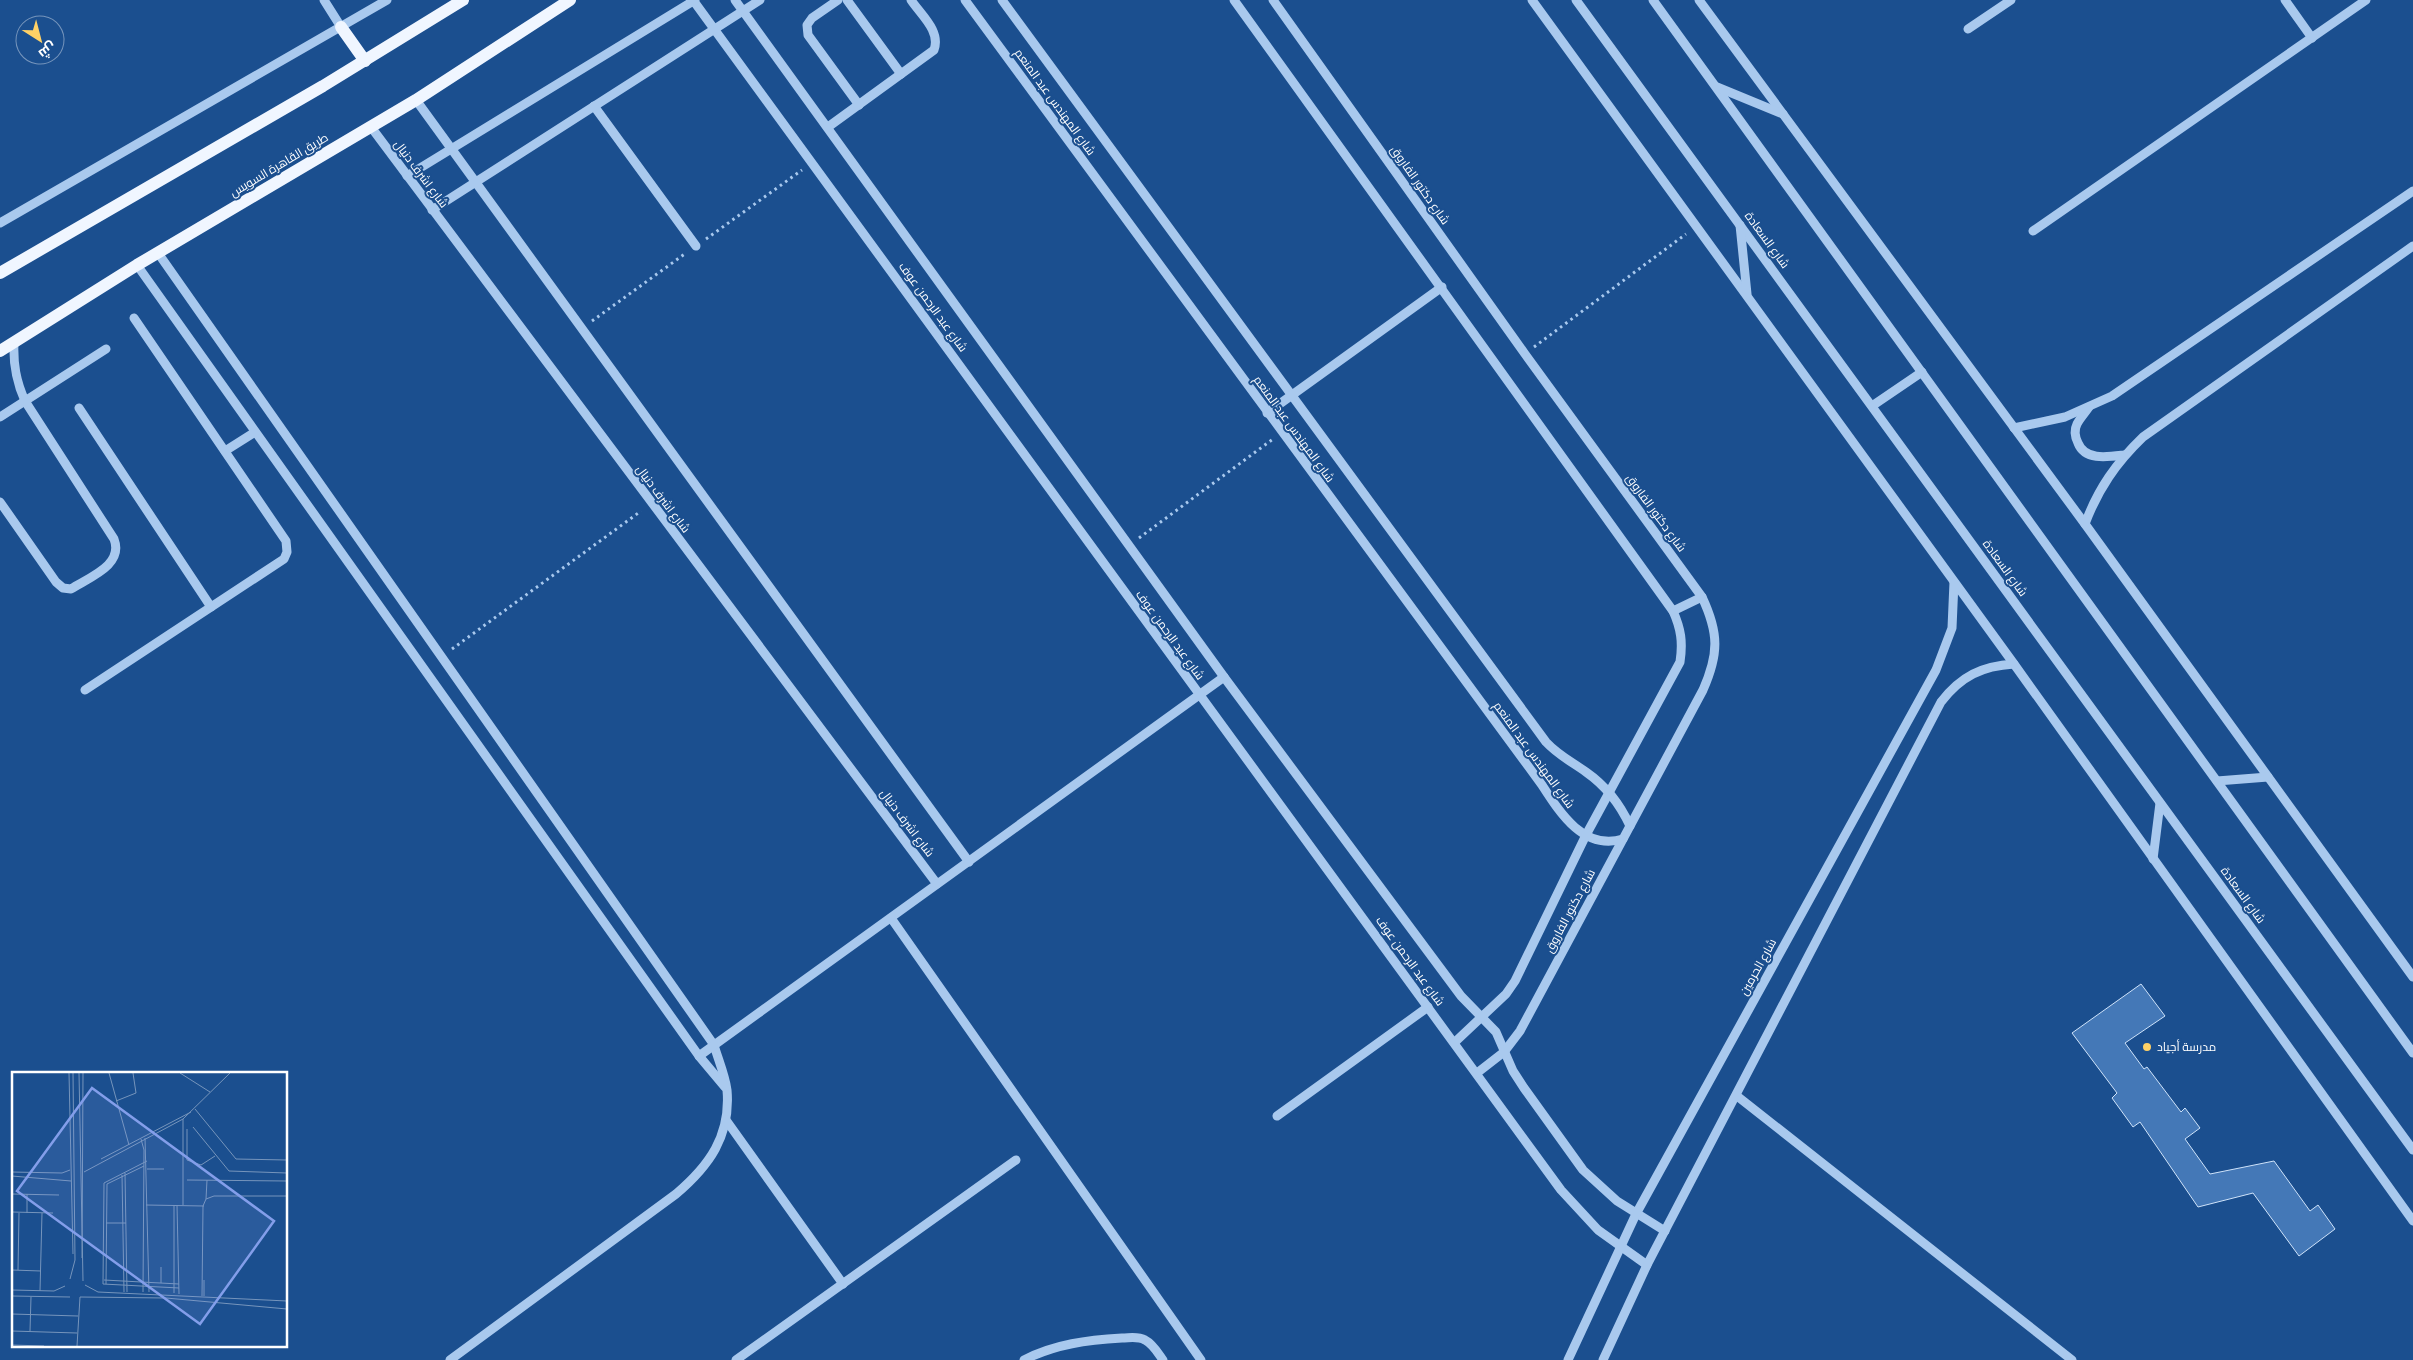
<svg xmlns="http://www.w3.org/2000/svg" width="2413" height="1360" font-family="'Source Sans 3',Cairo,sans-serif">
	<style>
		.building { fill: #4478b7; stroke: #cfe3fa }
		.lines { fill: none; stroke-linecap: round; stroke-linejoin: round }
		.path { stroke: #a9c9ee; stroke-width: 3; stroke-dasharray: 2.5 4; stroke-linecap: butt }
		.minor { stroke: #a9c9ee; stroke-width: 9 }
		.major { stroke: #f0f6ff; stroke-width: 12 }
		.poi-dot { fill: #ffd166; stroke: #1b4f8f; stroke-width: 2 }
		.labels { text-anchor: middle; stroke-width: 4; stroke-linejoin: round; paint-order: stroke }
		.street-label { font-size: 12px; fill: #fff; stroke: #1b4f8f }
		.poi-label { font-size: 12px; fill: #fff; stroke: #1b4f8f; text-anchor: start }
		.inset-road { fill: none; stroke: #7695bc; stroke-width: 1 }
		.view { fill: #839eea; fill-opacity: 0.15; stroke: #839eea; stroke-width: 2.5 }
		.inset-edge { fill: none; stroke: #fff; stroke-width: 2.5 }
	</style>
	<rect width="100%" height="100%" fill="#1b4f8f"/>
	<!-- building -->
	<polygon class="building" points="2141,984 2165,1016 2125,1043 2144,1069 2147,1067 2181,1112 2185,1108 2200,1128 2185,1139 2210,1174 2274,1161 2310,1211 2318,1205 2335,1229 2299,1256 2253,1193 2198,1207 2140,1122 2133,1127 2112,1098 2117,1093 2072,1033"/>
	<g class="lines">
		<!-- path -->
		<g class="path">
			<polyline points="706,239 802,170"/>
			<polyline points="592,321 686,253"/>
			<polyline points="1534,347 1686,234"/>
			<polyline points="1139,538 1273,439"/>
			<polyline points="452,649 641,511"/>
		</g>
		<!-- minor -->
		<g class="minor">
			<polyline points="324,0 341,27"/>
			<polyline points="693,0 1561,1190 1598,1230 1647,1265"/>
			<polyline points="735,0 1224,677 1461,996 1496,1032 1513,1071 1524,1088 1583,1170 1617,1201 1665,1231"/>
			<polyline points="838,0 812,18 807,25 808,35 859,105"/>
			<polyline points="847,0 901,74"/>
			<path d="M 965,0 L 1542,785 C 1560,813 1584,851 1623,839"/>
			<path d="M 1002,0 L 1546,742 C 1558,755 1572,762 1586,772 C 1606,786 1620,804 1630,826"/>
			<path d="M 1234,0 L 1673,611 C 1681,629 1683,642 1680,662 L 1586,835 L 1515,981 L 1506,994 L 1455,1042"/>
			<path d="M 1273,0 L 1525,354 L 1702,597 C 1719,633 1719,654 1703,690 L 1520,1031 L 1504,1052 L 1477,1073"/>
			<polyline points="1532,0 2014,664 2413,1221"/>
			<polyline points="1576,0 2413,1150"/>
			<polyline points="1653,0 2413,1053"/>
			<polyline points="1699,0 2085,524 2413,977"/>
			<polyline points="2285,0 2312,38"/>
			<polyline points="1968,29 2011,0"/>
			<polyline points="1717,87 1783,114"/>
			<polyline points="416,100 969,862"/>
			<polyline points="594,106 696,246"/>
			<polyline points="371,127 937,884"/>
			<path d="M 828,127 L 934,50 C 941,31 921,15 911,0"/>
			<polyline points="407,176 695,0"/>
			<polyline points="432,210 760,0"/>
			<polyline points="0,223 387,0"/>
			<polyline points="1740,225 1747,294"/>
			<polyline points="2033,231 2366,0"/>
			<path d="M 158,253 L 714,1045 C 718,1059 725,1075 727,1090 C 731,1136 709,1166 676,1194 L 450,1360"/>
			<polyline points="137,265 699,1056 725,1087"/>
			<polyline points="1872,406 1922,372"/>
			<path d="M 2089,407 C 2085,413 2080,418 2077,424 C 2074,430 2075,437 2078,443 C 2085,461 2108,457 2124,455"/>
			<polyline points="79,408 211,607"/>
			<polyline points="1267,413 1442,287"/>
			<polyline points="0,417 106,349"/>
			<polyline points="2014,428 2065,417 2112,396 2413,191"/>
			<polyline points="225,451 255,432"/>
			<path d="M 0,502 L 56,582 L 63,588 L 71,589 C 90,577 124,565 114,539 L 25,401 C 16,381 13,364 14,342"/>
			<path d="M 2085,524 C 2098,489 2116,463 2143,437 L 2413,246"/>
			<polyline points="1673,611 1702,597"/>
			<polyline points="85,690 284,559 287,552 286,541 134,318"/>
			<polyline points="2217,781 2268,777"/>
			<polyline points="2153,859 2160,803"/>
			<polyline points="891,918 1201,1360"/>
			<polyline points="699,1056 1224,677"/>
			<polyline points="1737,1096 2072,1360"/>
			<polyline points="1277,1116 1428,1007"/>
			<polyline points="726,1120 843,1284"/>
			<polyline points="736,1360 1016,1160"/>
			<path d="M 1024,1360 C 1055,1344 1088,1340 1122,1338 C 1130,1338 1138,1336 1145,1340 C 1153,1344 1158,1353 1163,1360"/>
			<polyline points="1568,1360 1636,1214 1936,670 1952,628 1954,582"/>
			<path d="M 1603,1360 L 1647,1265 L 1941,702 C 1961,676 1982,666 2014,664"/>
		</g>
		<!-- major -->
		<g class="major">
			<polyline points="341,27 365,61"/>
			<polyline points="0,273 323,86 463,0"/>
			<polyline points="0,351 137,265 416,100 570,0"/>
		</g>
	</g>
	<!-- markers -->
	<circle class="poi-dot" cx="2147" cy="1047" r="5"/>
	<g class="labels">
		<!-- street labels -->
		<g class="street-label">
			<text transform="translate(1055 102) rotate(54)" y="4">شارع المهندس عبد المنعم</text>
			<text transform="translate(279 165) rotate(-31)" y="4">طريق القاهرة السويس</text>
			<text transform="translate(421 174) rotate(53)" y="4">شارع اشرف دنيال</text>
			<text transform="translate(1420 185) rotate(55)" y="4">شارع دكتور الفاروق</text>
			<text transform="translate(1767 240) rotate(54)" y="4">شارع السعادة</text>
			<text transform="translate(933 307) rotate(54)" y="4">شارع عبد الرحمن عوف</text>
			<text transform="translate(1294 429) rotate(54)" y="4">شارع المهندس عبد المنعم</text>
			<text transform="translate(663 499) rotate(53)" y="4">شارع اشرف دنيال</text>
			<text transform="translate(1656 513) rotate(54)" y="4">شارع دكتور الفاروق</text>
			<text transform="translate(2005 568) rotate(54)" y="4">شارع السعادة</text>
			<text transform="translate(1170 635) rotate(54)" y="4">شارع عبد الرحمن عوف</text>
			<text transform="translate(1534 755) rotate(54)" y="4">شارع المهندس عبد المنعم</text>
			<text transform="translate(907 823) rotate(53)" y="4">شارع اشرف دنيال</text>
			<text transform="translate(2243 895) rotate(54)" y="4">شارع السعادة</text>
			<text transform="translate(1570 911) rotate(-62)" y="4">شارع دكتور الفاروق</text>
			<text transform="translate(1410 961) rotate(54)" y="4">شارع عبد الرحمن عوف</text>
			<text transform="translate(1758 967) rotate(-61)" y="4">شارع الحرمين</text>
		</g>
		<!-- poi labels -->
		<g class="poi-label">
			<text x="2157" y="1051">مدرسة أجياد</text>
		</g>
	</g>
	<!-- overview -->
	<g transform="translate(12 1072)">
		<rect width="275" height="275" fill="#1b4f8f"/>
		<path class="inset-road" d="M 57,1 L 61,182M 67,1 L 71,209M 97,1 L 117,73M 168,1 L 198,20M 104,29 L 124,21 L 121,1M 183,37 L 224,87 L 275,88M 181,55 L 217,99 L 275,101M 175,57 L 175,88 L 189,93 L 203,84M 133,66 L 137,220M 129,67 L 132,78 L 131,220M 89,87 L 179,40M 135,89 L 92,111 L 91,212 L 167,216M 135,97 L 152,97M 0,100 L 50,101 L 58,98M 72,100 L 171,47 L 218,1M 113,101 L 115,220M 110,103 L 112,220M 0,104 L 59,109M 175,108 L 275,109M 0,122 L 47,123M 194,127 L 195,108M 134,133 L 192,134M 165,133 L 167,222M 171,133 L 171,47M 0,140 L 41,141M 15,141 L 15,122M 94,151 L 114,151M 70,186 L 71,1M 149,195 L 149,211M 0,198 L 29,199M 6,198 L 7,141M 58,207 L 63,188 L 61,1M 92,208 L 167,212M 94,212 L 95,112 L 132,94M 73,213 L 86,220 L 275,229M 0,218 L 42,219 L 53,214M 28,219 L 30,141M 162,221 L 162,133M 0,224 L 58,225M 190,224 L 191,134 L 194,127 L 202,124 L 275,124M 192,224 L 192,208M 68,225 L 154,226 L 275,237M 0,242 L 66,244M 0,259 L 65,261M 18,259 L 19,225M 0,273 L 32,274M 65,274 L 68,225"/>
		<path class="view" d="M 80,16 L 262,149 L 188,252 L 5,119 Z"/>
		<rect width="275" height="275" class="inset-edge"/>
	</g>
	<!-- north arrow -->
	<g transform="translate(40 40) rotate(144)"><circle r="24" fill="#1b4f8f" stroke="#7695bc"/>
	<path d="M0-4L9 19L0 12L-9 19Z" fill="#ffd166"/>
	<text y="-8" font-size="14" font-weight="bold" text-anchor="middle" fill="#ffffff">ش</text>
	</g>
</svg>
